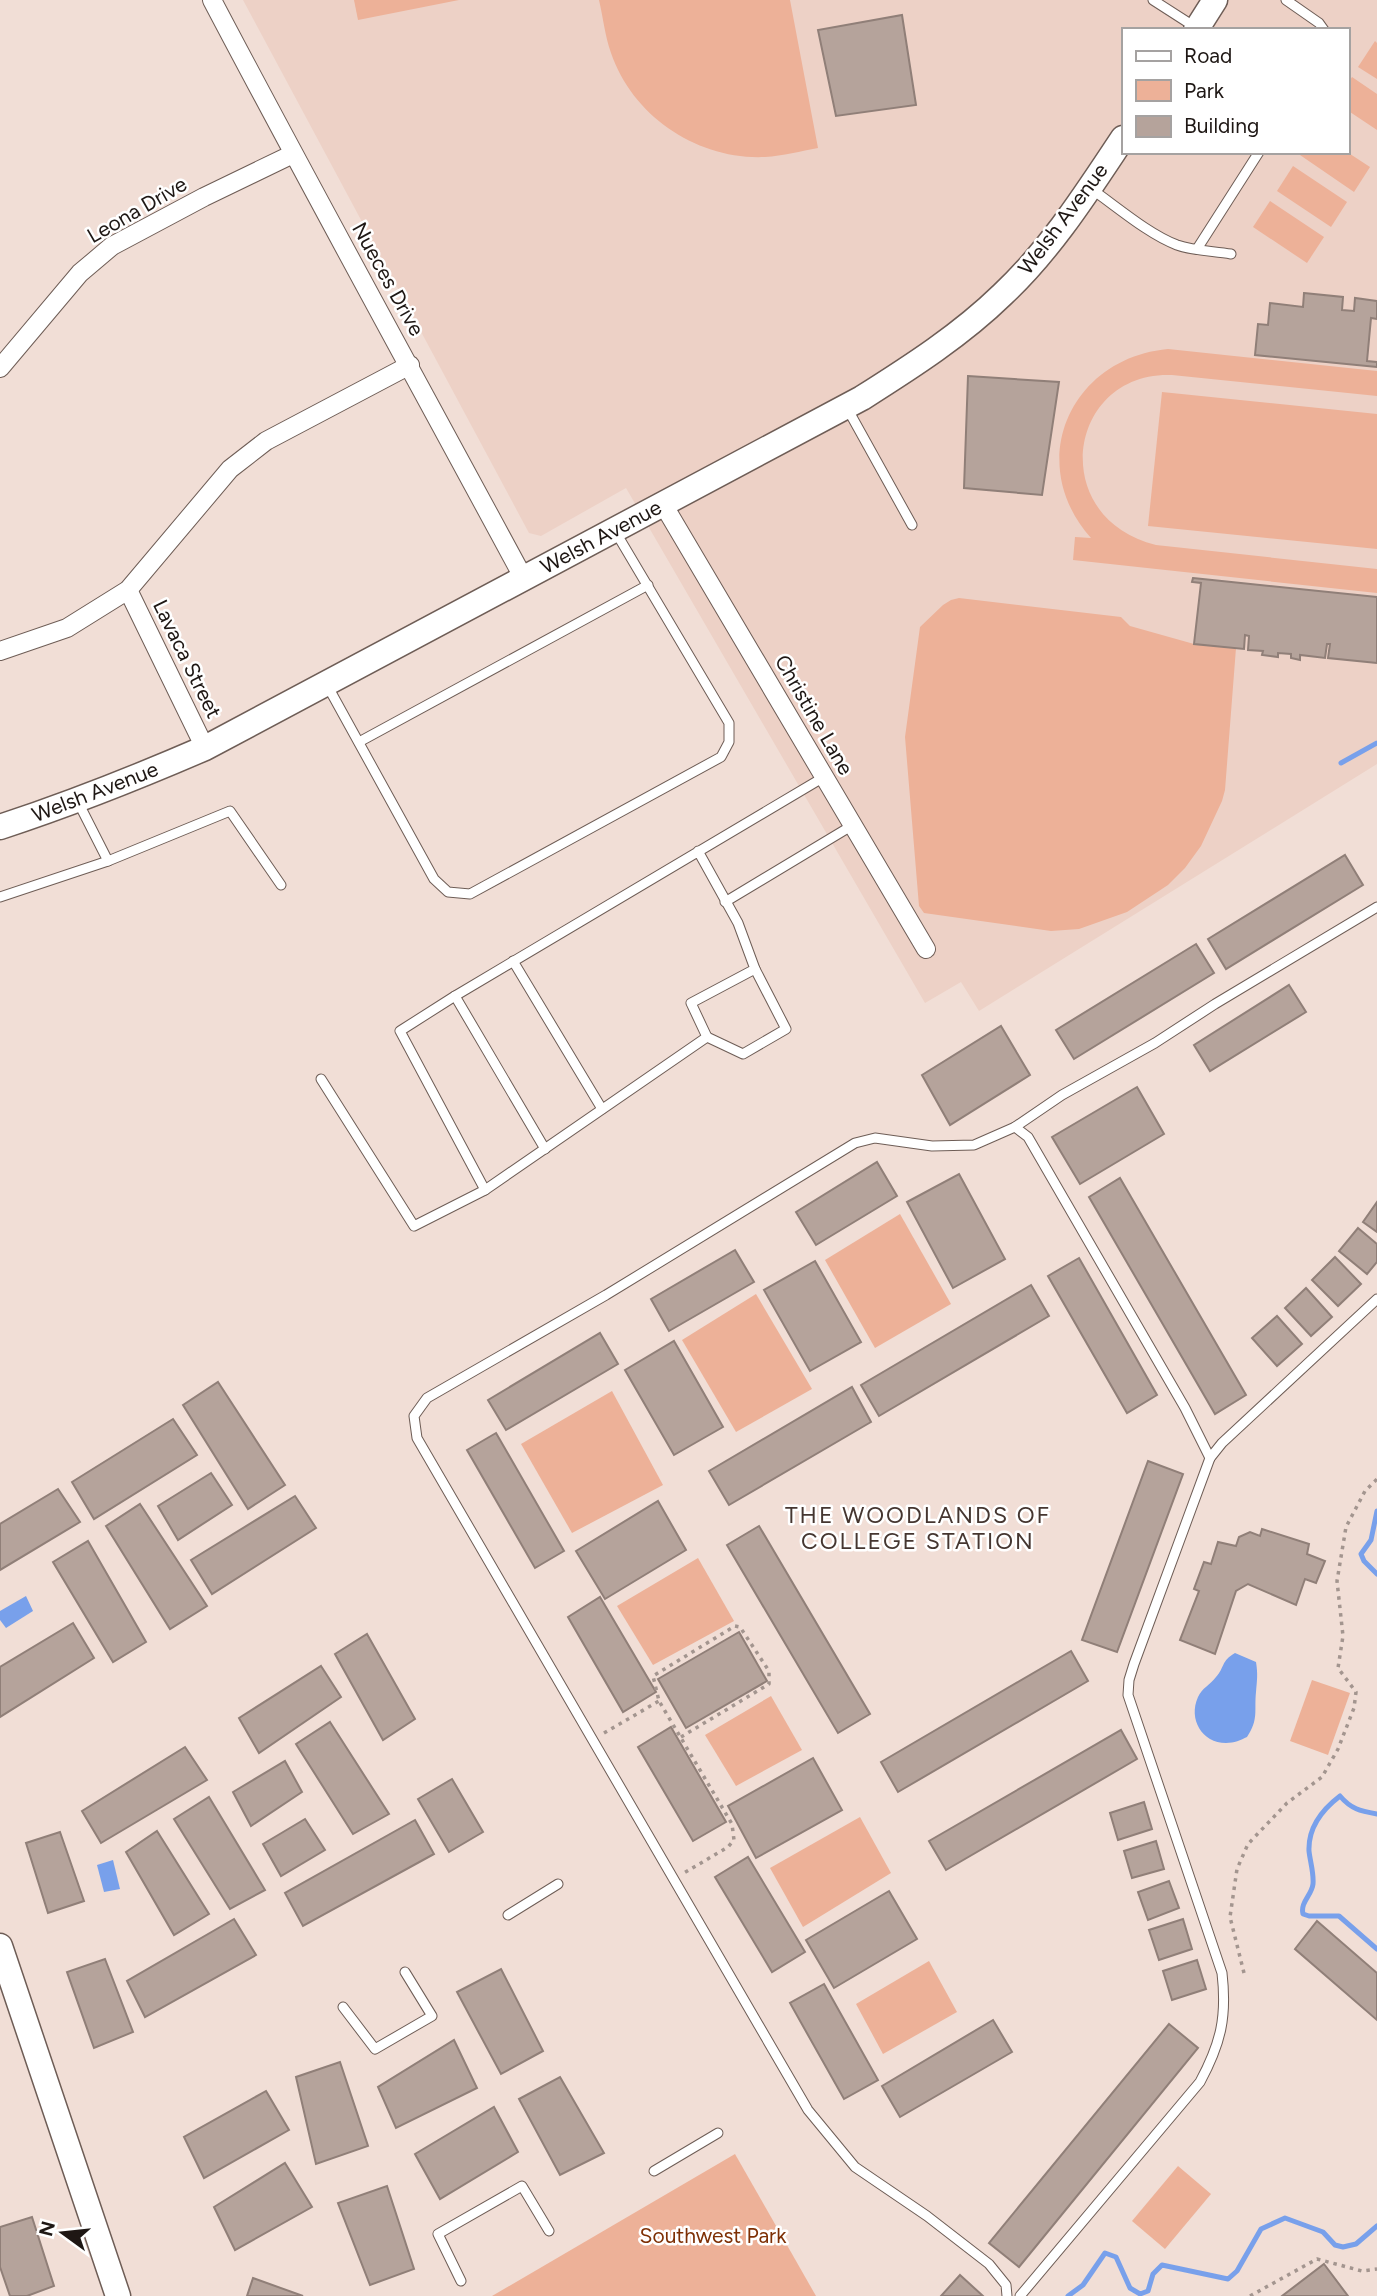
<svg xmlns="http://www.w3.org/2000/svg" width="1377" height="2296" font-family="Figtree,sans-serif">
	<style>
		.built { fill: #edd1c6; fill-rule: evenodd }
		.green { fill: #edb198 }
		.water { fill: #78a0eb }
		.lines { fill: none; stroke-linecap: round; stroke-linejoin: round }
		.stream { stroke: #78a0eb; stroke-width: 5 }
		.building { fill: #b5a39b; stroke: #907f78; stroke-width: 2 }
		.lane-casing { stroke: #6e5d56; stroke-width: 11 }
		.street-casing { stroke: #6e5d56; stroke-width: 20 }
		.secondary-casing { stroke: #6e5d56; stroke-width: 27 }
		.path { stroke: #a3958f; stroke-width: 3.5; stroke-dasharray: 3.5 5; stroke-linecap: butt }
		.lane { stroke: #fff; stroke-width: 9 }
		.street { stroke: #fff; stroke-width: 18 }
		.secondary { stroke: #fff; stroke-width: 24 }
		.labels { text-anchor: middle; stroke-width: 5; stroke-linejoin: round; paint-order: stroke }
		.street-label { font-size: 21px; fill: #1e1714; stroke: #fff }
		.park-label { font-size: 21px; fill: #7e3005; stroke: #fff }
		.neighbourhood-label { font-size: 23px; letter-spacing: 2px; fill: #453630; stroke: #fff }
	</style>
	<rect width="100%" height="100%" fill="#f1ded6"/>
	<!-- built -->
	<path class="built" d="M 243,0 L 1377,0 L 1377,764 L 979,1011 L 961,982 L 925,1003 L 626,488 L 541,536 L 529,533 ZM 1123,30 L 1347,30 L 1347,152 L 1123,152 Z"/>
	<!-- green -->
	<g class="green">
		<polygon points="354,0 459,0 358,20"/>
		<path d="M 599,0 L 790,0 L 818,148 C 801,151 783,156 765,157 C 698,160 633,117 611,53 C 605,36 603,17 599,0 Z"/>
		<polygon points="1375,41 1377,43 1377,79 1358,67"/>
		<polygon points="1352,77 1377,94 1377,130 1347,110 1347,84"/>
		<polygon points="1302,152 1347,152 1370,167 1354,192 1300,155"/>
		<polygon points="1293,166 1347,202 1331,227 1277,191"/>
		<polygon points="1270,201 1324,237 1307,263 1253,227"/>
		<path d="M 1168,349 L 1377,371 L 1377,396 L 1172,375 C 1067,371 1046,518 1156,545 L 1377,569 L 1377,593 L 1073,560 L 1075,537 L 1091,538 C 1024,463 1070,358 1168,349 Z"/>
		<polygon points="1162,392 1377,414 1377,549 1148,526"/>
		<polygon points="959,598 1121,617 1130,626 1194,644 1236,648 1225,790 1222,801 1201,846 1185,868 1168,885 1127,912 1079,929 1051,931 924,913 919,906 905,737 920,627 943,605 951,600"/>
		<polygon points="900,1214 951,1304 875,1348 825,1260"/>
		<polygon points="756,1294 812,1389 736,1432 682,1340"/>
		<polygon points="612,1391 663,1485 572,1533 521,1444"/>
		<polygon points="698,1558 734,1621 653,1665 617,1606"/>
		<polygon points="1312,1680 1350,1693 1328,1755 1290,1741"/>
		<polygon points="771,1696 802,1750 736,1786 705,1735"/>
		<polygon points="860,1817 891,1873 803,1927 770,1868"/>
		<polygon points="929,1961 957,2012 883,2054 856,2004"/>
		<polygon points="735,2154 816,2296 492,2296"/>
		<polygon points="1178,2166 1211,2194 1165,2249 1132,2221"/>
	</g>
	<!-- water -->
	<g class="water">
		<polygon points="26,1596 33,1611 6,1628 0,1620 0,1611"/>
		<path d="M 1235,1653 L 1256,1662 C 1258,1674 1257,1681 1256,1692 C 1254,1711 1259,1719 1247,1737 C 1241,1740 1234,1743 1226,1743 C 1202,1743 1188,1719 1198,1697 C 1202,1688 1210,1685 1216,1677 C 1225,1667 1221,1661 1235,1653 Z"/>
		<polygon points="113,1860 120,1889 104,1892 97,1865"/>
	</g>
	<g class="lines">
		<!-- stream -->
		<g class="stream">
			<polyline points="1341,763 1377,743"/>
			<polyline points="1377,1511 1371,1540 1361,1554 1364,1561 1377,1574"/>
			<path d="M 1377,1814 C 1360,1811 1351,1809 1340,1796 C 1323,1809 1308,1827 1309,1851 C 1310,1861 1314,1873 1313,1884 C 1312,1895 1300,1902 1303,1914 L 1309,1916 L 1339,1916 L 1377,1949"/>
			<polyline points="1068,2296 1083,2285 1105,2253 1116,2257 1130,2288 1140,2294 1148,2291 1153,2274 1162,2265 1228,2279 1237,2271 1261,2229 1285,2218 1323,2232 1335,2245 1343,2247 1356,2244 1377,2226"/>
		</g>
	</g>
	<!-- building -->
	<g class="building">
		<polygon points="902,15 916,105 836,116 818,30"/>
		<polygon points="1304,293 1343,297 1342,310 1354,311 1355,298 1377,301 1377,319 1371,318 1367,361 1377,362 1377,367 1255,355 1258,324 1268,325 1270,303 1303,307"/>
		<polygon points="968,376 1059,382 1042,495 964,488"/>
		<polygon points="1193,578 1377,597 1377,663 1328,658 1330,644 1327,644 1325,658 1300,655 1300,660 1291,658 1291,654 1278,653 1278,657 1262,655 1263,651 1248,650 1249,636 1245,635 1244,649 1194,644 1201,583 1192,582"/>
		<polygon points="1345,855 1363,885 1226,969 1208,939"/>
		<polygon points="1196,944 1214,973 1074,1059 1056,1030"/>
		<polygon points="1289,985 1306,1012 1210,1071 1194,1045"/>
		<polygon points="1001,1026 1030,1075 950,1125 922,1075"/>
		<polygon points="1137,1087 1164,1134 1080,1184 1052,1137"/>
		<polygon points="877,1162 897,1196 816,1245 796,1212"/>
		<polygon points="959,1174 1005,1259 953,1288 907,1202"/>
		<polygon points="1120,1178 1246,1395 1215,1414 1089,1197"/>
		<polygon points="1377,1202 1377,1232 1363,1222"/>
		<polygon points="1358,1228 1377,1244 1377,1262 1367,1274 1339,1251"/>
		<polygon points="735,1250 754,1282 669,1331 651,1299"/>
		<polygon points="1335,1257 1361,1284 1338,1306 1312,1280"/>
		<polygon points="1079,1258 1157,1395 1127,1413 1048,1276"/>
		<polygon points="815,1261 861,1342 810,1371 764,1290"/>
		<polygon points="1031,1285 1049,1316 879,1416 861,1385"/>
		<polygon points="1306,1288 1332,1317 1311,1336 1285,1308"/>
		<polygon points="1277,1316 1302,1344 1277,1366 1252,1338"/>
		<polygon points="600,1333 618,1364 506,1430 488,1400"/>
		<polygon points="674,1341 723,1427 674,1455 625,1370"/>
		<polygon points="218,1382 285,1485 248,1509 183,1405"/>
		<polygon points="852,1387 871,1422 729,1505 709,1471"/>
		<polygon points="173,1419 197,1455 94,1519 72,1482"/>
		<polygon points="496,1433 564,1551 535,1568 467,1450"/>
		<polygon points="1148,1461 1183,1474 1117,1652 1082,1640"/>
		<polygon points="211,1473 232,1505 178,1540 158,1506"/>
		<polygon points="58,1489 80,1522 0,1570 0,1524"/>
		<polygon points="295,1496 316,1528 212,1594 191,1560"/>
		<polygon points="658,1501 686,1550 605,1599 576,1551"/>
		<polygon points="140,1504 207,1606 170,1629 106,1526"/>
		<polygon points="759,1526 870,1714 838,1733 727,1545"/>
		<polygon points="1262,1529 1309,1544 1307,1554 1325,1561 1316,1583 1305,1579 1296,1605 1248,1584 1236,1591 1215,1654 1180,1640 1199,1591 1194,1589 1204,1562 1211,1564 1218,1542 1236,1546 1239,1537 1250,1532 1260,1536"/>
		<polygon points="88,1541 146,1642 113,1662 53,1562"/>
		<polygon points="600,1597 656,1692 623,1712 568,1617"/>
		<polygon points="73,1623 94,1658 0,1717 0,1667"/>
		<polygon points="739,1632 767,1681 686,1728 658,1679"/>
		<polygon points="367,1634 415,1719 383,1740 335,1654"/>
		<polygon points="1071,1651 1088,1681 898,1792 881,1762"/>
		<polygon points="321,1666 341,1697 259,1753 239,1718"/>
		<polygon points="330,1722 389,1814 353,1834 296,1744"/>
		<polygon points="671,1727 726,1822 693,1841 638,1747"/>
		<polygon points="1121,1730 1137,1759 946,1870 929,1841"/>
		<polygon points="185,1747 207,1780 101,1843 82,1811"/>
		<polygon points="813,1758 842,1810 756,1858 728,1806"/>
		<polygon points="285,1761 302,1792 251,1826 233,1792"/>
		<polygon points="452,1779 483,1832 449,1852 418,1799"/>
		<polygon points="209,1797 265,1890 230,1909 174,1819"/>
		<polygon points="1144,1802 1152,1829 1118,1840 1110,1813"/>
		<polygon points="305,1819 325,1850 281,1876 263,1844"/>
		<polygon points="415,1820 434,1854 303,1926 285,1893"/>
		<polygon points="157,1831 209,1914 174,1935 126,1852"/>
		<polygon points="60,1832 84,1901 48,1913 26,1843"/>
		<polygon points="1156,1841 1164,1869 1132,1878 1124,1851"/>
		<polygon points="748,1857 805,1952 772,1972 715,1877"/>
		<polygon points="1169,1881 1179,1908 1148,1920 1138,1892"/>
		<polygon points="889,1891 917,1939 834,1988 806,1940"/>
		<polygon points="234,1919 256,1955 145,2017 127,1981"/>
		<polygon points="1183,1919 1192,1949 1159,1960 1149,1930"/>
		<polygon points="1317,1921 1377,1973 1377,2020 1295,1949"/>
		<polygon points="105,1959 133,2032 94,2048 67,1972"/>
		<polygon points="1197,1960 1206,1989 1172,2000 1163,1971"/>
		<polygon points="501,1969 543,2051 501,2074 457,1992"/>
		<polygon points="824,1984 878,2080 844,2099 790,2003"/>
		<polygon points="993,2020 1012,2052 900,2117 882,2086"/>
		<polygon points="1169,2024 1198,2048 1019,2267 989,2243"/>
		<polygon points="454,2040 477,2088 396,2128 378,2087"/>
		<polygon points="340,2062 368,2146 316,2164 296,2077"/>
		<polygon points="560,2077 604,2153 560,2175 519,2099"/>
		<polygon points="266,2091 289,2130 204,2178 184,2137"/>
		<polygon points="494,2107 518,2152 440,2199 415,2154"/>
		<polygon points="285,2163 312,2207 235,2250 214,2207"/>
		<polygon points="387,2186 414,2269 370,2285 338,2203"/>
		<polygon points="32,2217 54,2286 27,2296 10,2296 0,2267 0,2227"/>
		<polygon points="1324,2264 1348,2296 1282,2296"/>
		<polygon points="960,2275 983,2296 941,2296"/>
		<polygon points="253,2278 303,2296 247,2296"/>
	</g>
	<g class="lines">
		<defs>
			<g id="lane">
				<polyline points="1153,0 1195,27"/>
				<polyline points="1286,0 1319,23 1324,30"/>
				<path d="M 1090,188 C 1116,206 1148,234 1177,245 C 1194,251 1214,251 1231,254"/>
				<polyline points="1197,249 1259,152"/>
				<polyline points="847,408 912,525"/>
				<polyline points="327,685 434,879 448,892 470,894 721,757 729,742 729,723 615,531"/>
				<polyline points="359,742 648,585"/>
				<polyline points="78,802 108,861 230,811 281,885"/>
				<polyline points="698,851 738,923 755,969 691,1003 707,1037 485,1190 400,1031 455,996 824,777"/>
				<polyline points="0,897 108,861"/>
				<polyline points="725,902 853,825"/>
				<polyline points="513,961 602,1109"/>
				<polyline points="455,996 545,1149"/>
				<polyline points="707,1037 743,1054 786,1029 755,969"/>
				<polyline points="321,1079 414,1226 485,1190"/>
				<polyline points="1015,1127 1028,1137 1185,1408 1210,1458"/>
				<polyline points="508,1915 558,1884"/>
				<polyline points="343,2007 375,2049 432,2016 405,1972"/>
				<polyline points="654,2171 718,2133"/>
				<polyline points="461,2281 438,2234 522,2186 549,2231"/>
				<polyline points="1007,2296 1006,2285 989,2264 927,2216 855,2167 808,2110 417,1438 414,1416 427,1398 606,1295 855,1143 875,1138 932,1146 974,1145 1015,1127 1062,1095 1155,1043 1215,1004 1377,907"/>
				<path d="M 1020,2296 L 1200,2082 C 1221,2043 1227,2017 1222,1973 L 1128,1695 L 1129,1680 L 1134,1664 L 1210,1458 L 1222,1443 L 1377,1299"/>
			</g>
			<g id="street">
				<path d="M 212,0 C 314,194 420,386 524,579"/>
				<polyline points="0,368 80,273 112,246 204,197 293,154"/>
				<polyline points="663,504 926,949"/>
				<polyline points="128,590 205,748"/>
				<polyline points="0,651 67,628 128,590 230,469 266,441 410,365"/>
			</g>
			<g id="secondary">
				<polyline points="1196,30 1215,0"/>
				<path d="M 0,827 C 70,804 138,777 205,748 L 862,398 C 911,367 961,335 1003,294 C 1051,249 1087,192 1123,138"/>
				<polyline points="0,1946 118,2296"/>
			</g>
		</defs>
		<!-- lane casing -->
		<use href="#lane" class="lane-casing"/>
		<!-- street casing -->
		<use href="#street" class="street-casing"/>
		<!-- secondary casing -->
		<use href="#secondary" class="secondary-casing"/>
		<!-- path -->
		<g class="path">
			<polyline points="604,1733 659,1701"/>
			<polyline points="681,1737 769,1684 769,1671 740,1627 735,1626 653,1676 659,1701 732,1824 734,1840 728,1847 684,1873"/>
			<polyline points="1244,1973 1230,1917 1237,1869 1248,1844 1287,1803 1322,1777 1338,1749 1354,1708 1356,1692 1338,1668 1343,1636 1337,1581 1346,1527 1365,1491 1377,1479"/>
			<polyline points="1250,2296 1317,2259 1362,2271 1377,2269"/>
		</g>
		<!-- lane -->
		<use href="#lane" class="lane"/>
		<!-- street -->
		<use href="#street" class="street"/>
		<!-- secondary -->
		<use href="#secondary" class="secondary"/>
	</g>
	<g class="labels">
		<!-- street labels -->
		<g class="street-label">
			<text transform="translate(137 210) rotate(-30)" y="7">Leona Drive</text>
			<text transform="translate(1063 219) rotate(-53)" y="7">Welsh Avenue</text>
			<text transform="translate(388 279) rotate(61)" y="7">Nueces Drive</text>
			<text transform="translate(601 537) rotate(-28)" y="7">Welsh Avenue</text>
			<text transform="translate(187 659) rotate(64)" y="7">Lavaca Street</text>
			<text transform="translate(814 715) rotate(60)" y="7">Christine Lane</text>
			<text transform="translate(95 792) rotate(-21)" y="7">Welsh Avenue</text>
		</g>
		<!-- park labels -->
		<g class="park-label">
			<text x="713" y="2243">Southwest Park</text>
		</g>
		<!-- neighbourhood labels -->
		<g class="neighbourhood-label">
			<text x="918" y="1523">THE WOODLANDS OF<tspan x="918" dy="26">COLLEGE STATION</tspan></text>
		</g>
	</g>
	<!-- legend -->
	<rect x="1122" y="28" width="228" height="126" fill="#ffffff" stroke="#a5a2a1" stroke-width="2"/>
	<rect x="1136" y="51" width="35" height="10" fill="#ffffff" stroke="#a5a2a1" stroke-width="2"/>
	<text x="1184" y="63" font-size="21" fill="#1e1714">Road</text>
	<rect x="1136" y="80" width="35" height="21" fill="#edb198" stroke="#a5a2a1" stroke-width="2"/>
	<text x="1184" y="98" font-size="21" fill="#1e1714">Park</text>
	<rect x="1136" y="116" width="35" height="21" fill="#b5a39b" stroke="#a5a2a1" stroke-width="2"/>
	<text x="1184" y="133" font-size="21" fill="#1e1714">Building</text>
	<!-- north arrow -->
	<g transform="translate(63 2233) rotate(285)" stroke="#ffffff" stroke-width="5" paint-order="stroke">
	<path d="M0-5L12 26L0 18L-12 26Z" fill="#1e1714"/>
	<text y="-10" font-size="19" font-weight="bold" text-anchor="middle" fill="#1e1714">N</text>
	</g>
</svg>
